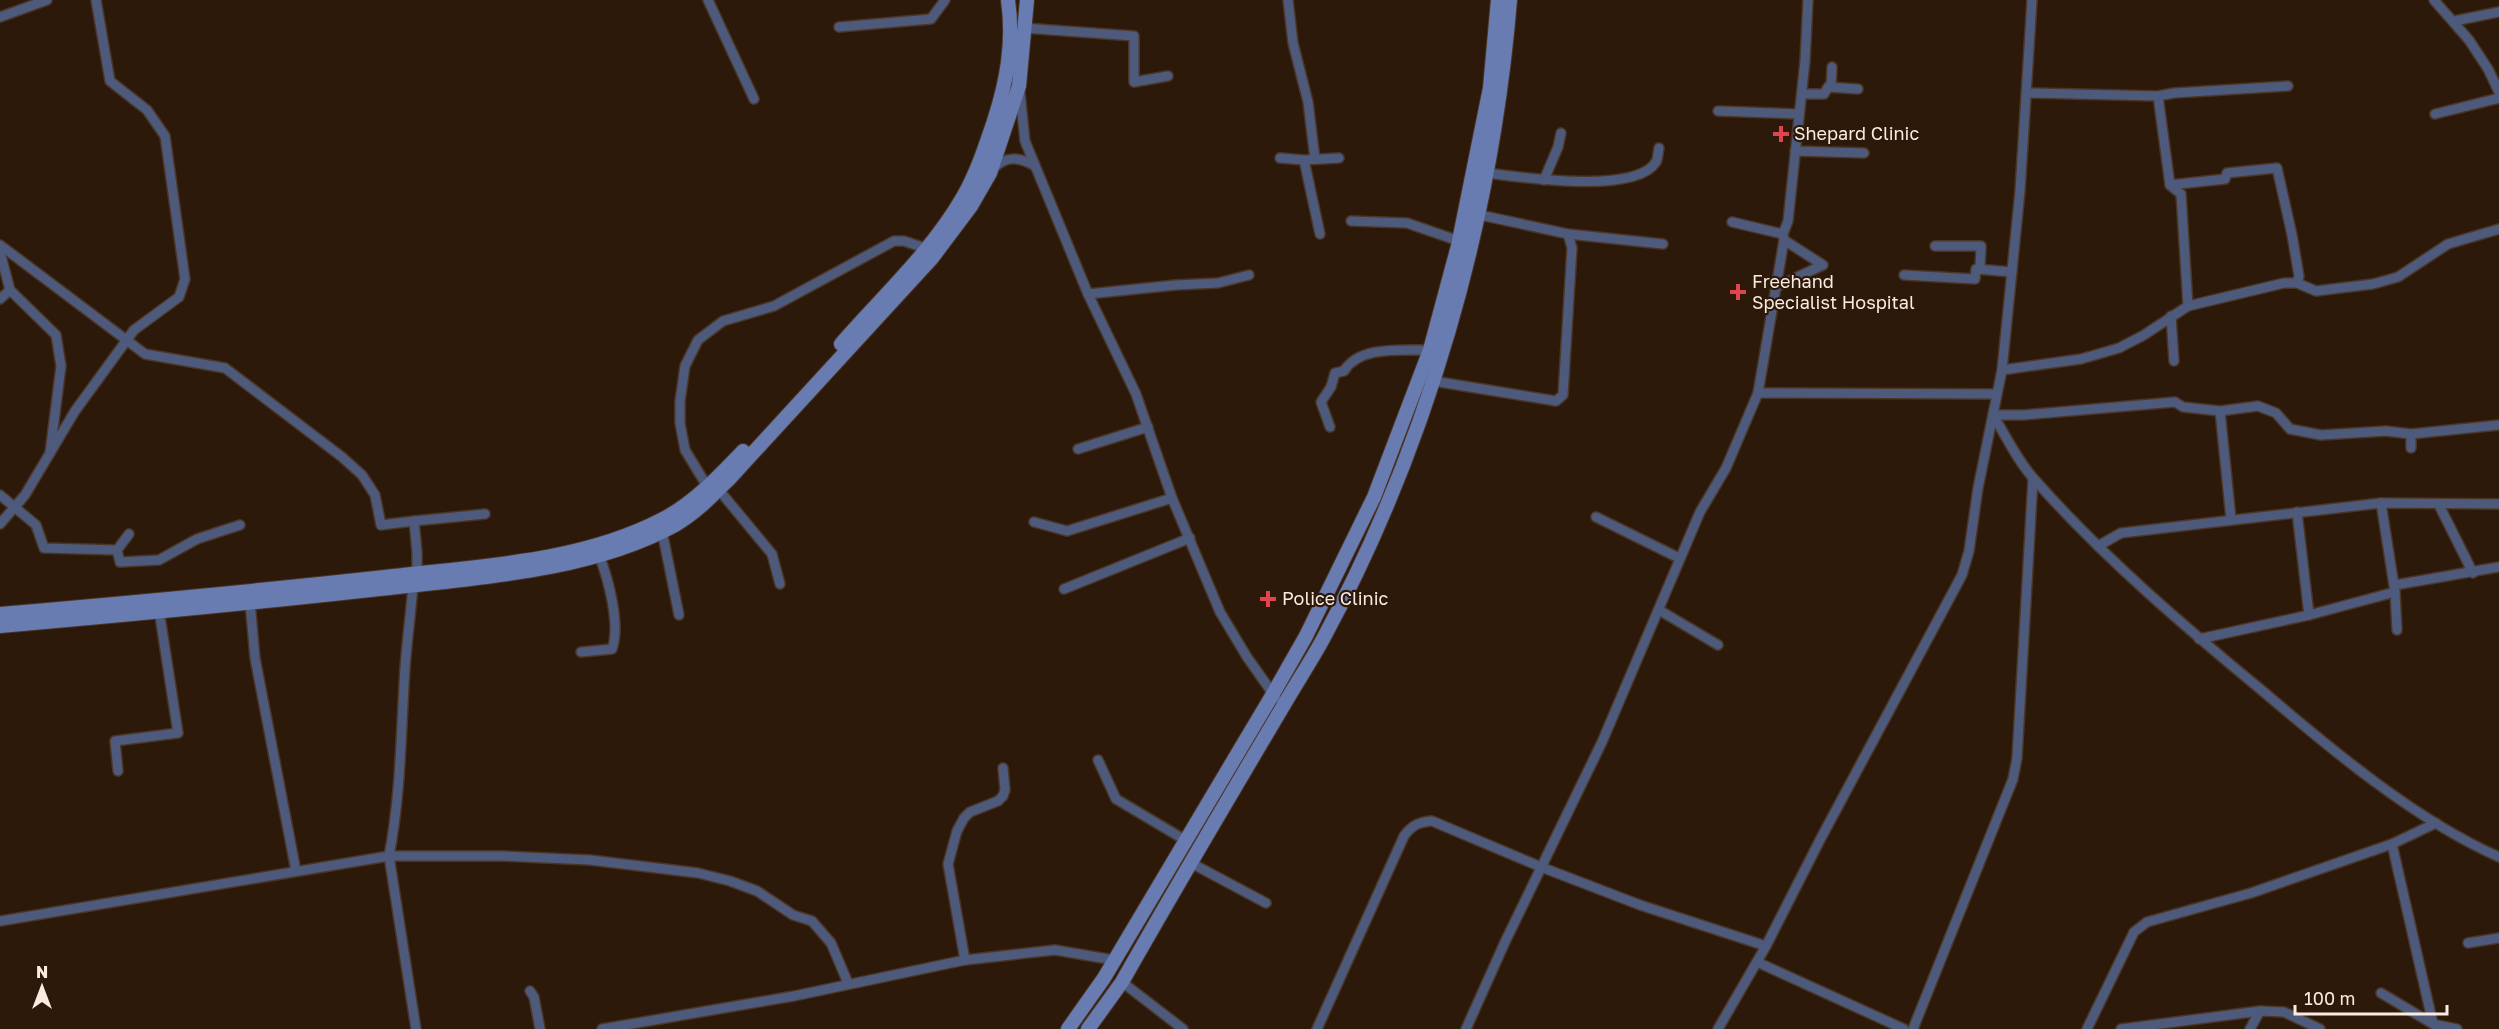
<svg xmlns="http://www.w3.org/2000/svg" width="2499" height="1029" font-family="'Golos Text',sans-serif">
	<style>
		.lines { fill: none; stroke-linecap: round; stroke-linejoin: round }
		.minor-casing { stroke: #4a3627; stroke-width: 12 }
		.secondary-casing { stroke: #4a3627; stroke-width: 16 }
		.minor { stroke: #4e5a7c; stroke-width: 9 }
		.secondary { stroke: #697cb2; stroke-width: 14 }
		.health-dot { fill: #e0444e; stroke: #2d1909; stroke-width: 2 }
		.labels { text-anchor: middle; stroke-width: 4.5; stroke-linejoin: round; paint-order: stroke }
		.poi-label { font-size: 18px; fill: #faebe1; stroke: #2d1909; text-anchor: start }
	</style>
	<rect width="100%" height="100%" fill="#2d1909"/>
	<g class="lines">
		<defs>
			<g id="minor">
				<polyline points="708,0 754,99"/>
				<polyline points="1288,0 1293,43 1308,102 1315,159"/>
				<polyline points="2434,0 2469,40 2488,69 2499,92"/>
				<polyline points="0,17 47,0"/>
				<polyline points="2454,21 2499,12"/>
				<polyline points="839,27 931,19 945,0"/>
				<polyline points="1024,28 1134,36 1134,82 1168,76"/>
				<polyline points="1831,87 1832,67"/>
				<polyline points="1020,93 1025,141 1088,294 1136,394 1172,498 1220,612 1247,657 1276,698"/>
				<polyline points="2027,93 2158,96 2170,185 2181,194 2188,306"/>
				<polyline points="1802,94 1824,94 1828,87 1858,89"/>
				<polyline points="2158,96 2174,93 2288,86"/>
				<polyline points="1718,111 1799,114"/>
				<polyline points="2435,114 2499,98"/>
				<polyline points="1795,151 1864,153"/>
				<polyline points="1280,158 1304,160 1339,158"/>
				<polyline points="1304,160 1320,234"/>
				<path d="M 993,169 C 1006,155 1020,157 1035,166"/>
				<path d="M 1487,173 C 1520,177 1635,195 1656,162 C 1658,159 1658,152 1659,148"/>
				<polyline points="1544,180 1558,147 1561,133"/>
				<polyline points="2170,185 2225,179 2227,173 2277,168 2292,235 2299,276 2297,283"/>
				<polyline points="1480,215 1568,234 1663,244"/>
				<polyline points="1351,221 1407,223 1459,241"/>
				<polyline points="1732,222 1783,234"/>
				<polyline points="0,245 145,354 225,368 342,457 362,475 375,495 381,525 414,521"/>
				<polyline points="1935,246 1981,246 1980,269"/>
				<polyline points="0,252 10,290 56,335 61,366 50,453"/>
				<polyline points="1904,275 1975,279 1976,269 2012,272"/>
				<polyline points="1776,287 1823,265 1784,240"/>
				<polyline points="1088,294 1176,285 1218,283 1249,275"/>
				<polyline points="0,299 10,290"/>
				<polyline points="2171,316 2174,361"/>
				<polyline points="2002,370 2081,359 2119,348 2144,335 2188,306 2284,283 2297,283 2316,291 2373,284 2398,277 2448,244 2499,229"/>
				<polyline points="1433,381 1556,401 1563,395 1572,248 1568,234"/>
				<polyline points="1758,393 1997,394"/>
				<polyline points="2220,411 2231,519"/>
				<path d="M 1993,415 C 2006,436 2018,462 2035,480 C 2104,558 2185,627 2265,693 C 2333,751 2417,821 2499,857"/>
				<polyline points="1993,415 2023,415 2175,402 2183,407 2220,411 2258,406 2276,413 2290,429 2321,435 2386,431 2411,434"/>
				<path d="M 1330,427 L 1321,402 L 1331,387 L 1335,373 L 1344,371 C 1360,345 1402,351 1430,350"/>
				<polyline points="2411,448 2411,434 2499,425"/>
				<polyline points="1078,449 1148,427"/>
				<polyline points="707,486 685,450 680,423 680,401 685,366 698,340 723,321 774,306 894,241 904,241 925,248"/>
				<polyline points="719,490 772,554 780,584"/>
				<polyline points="0,495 36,525 44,548 117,550 129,534"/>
				<polyline points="2439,505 2473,573"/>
				<polyline points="2297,512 2309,615"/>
				<polyline points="1596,517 1679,558"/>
				<polyline points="1034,522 1067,531 1172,498"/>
				<polyline points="0,524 25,495 75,411 134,330 179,297 185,279 165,136 147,110 110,81 96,0"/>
				<polyline points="662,531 679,615"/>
				<polyline points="2098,546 2121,533 2381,503 2499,504"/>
				<polyline points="117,550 120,562 159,560 197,539 240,525"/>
				<polyline points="2395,585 2499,567"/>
				<polyline points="1064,589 1190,538"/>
				<polyline points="2395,592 2397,630"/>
				<polyline points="250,602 255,658 296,871"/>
				<polyline points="1659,610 1718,645"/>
				<polyline points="2199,639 2309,615 2395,592 2381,503"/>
				<path d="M 581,652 L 612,649 C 621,625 608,578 599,555"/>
				<polyline points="1098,760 1116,799 1185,840"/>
				<polyline points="118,771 115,741 178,733 159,610"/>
				<polyline points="2392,844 2433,1024"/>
				<polyline points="1191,863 1266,903"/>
				<polyline points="0,921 389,856 503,856 590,860 698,873 730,881 757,891 793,915 812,921 831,943 848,983"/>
				<polyline points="2468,943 2499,938"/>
				<polyline points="965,960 948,864 957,831 964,818 970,812 998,801 1003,796 1005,790 1003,768"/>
				<polyline points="1757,962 1904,1029"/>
				<polyline points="1122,982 1183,1029"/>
				<polyline points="530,991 534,997 540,1029"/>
				<polyline points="2381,993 2433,1024 2457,1029"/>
				<path d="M 416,1029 L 389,856 C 401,794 401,730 405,668 C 407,640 411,612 413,585 L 417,573 L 417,552 L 414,521 L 485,514"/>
				<polyline points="602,1029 794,996 965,960 1055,950 1114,960"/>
				<path d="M 1317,1029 L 1404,836 C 1412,825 1419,822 1432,821 L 1541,867 L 1640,905 L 1766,946"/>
				<polyline points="1466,1029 1505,942 1602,742 1700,512 1726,468 1758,393 1784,240 1783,234 1788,221 1805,61 1808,0"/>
				<polyline points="1718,1029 1766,946 1821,838 1962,575 1969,551 1978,488 2002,370 2020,191 2032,0"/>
				<polyline points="1913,1029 2013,779 2017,758 2033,478"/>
				<polyline points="2087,1029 2134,932 2147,922 2251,893 2392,844 2436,823"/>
				<polyline points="2121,1029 2260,1011 2284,1012 2320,1029"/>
				<polyline points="2250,1029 2260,1011"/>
			</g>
			<g id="secondary">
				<path d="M 841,344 C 882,297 932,251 963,197 C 977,173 985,147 994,121 C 1007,81 1014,42 1008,0"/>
				<path d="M 0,614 C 128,603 257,591 385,577 C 477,566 579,563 663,519 C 694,503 720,475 743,451"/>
				<path d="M 0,626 C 126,615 253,603 379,589 C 475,578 589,572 675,525 C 696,513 713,495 730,478 L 932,258 L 971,206 L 990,173 L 1019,86 L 1027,0"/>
				<polyline points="1068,1029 1104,978 1273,694 1306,636 1374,497 1430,350 1458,246 1490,88 1498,0"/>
				<path d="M 1088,1029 L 1122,982 C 1174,890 1228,799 1282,708 C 1295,685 1310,663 1323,639 C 1428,445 1492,220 1510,0"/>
			</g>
		</defs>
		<!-- minor casing -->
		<use href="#minor" class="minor-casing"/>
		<!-- secondary casing -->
		<use href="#secondary" class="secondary-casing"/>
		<!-- minor -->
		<use href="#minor" class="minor"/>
		<!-- secondary -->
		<use href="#secondary" class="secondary"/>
	</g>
	<!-- markers -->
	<g class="health-dot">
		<path d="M1778 125h6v6h6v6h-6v6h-6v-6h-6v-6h6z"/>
		<path d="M1735 283h6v6h6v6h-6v6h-6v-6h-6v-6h6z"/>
		<path d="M1265 590h6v6h6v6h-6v6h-6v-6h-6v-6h6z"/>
	</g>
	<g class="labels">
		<!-- poi labels -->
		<g class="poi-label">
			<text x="1794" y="140">Shepard Clinic</text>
			<text x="1752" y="288">Freehand<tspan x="1752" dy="21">Specialist Hospital</tspan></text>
			<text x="1282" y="605">Police Clinic</text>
		</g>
	</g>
	<!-- north arrow -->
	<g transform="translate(42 987)" stroke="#2d1909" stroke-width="4.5" paint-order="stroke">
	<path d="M0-4.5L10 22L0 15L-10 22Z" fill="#faebe1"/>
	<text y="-9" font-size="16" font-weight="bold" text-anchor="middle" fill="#faebe1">N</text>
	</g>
	<!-- scale -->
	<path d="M2295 1005v9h152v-9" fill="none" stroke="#faebe1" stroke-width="3"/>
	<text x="2304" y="1005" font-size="18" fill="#faebe1" stroke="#2d1909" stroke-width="4.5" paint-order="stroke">100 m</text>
</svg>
